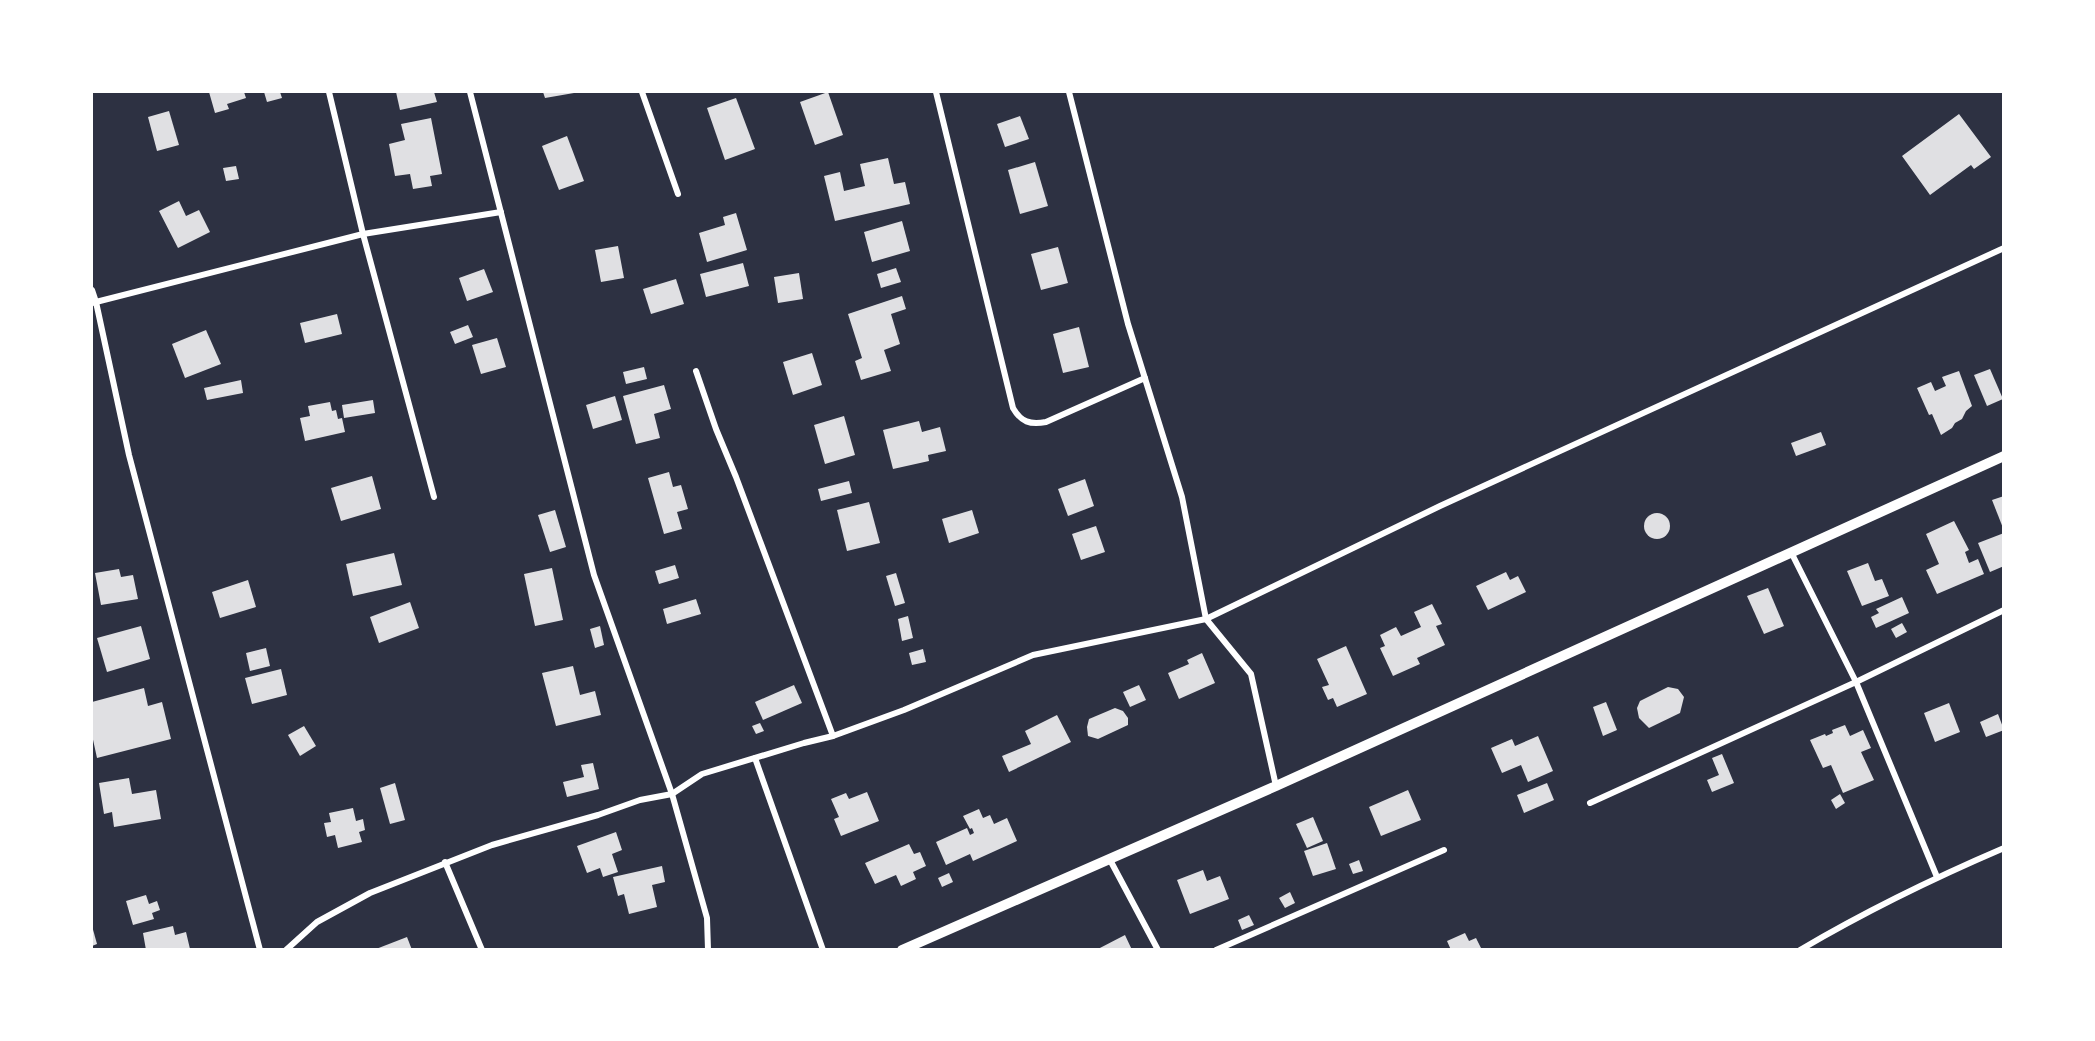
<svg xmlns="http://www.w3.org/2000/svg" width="2095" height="1041" font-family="'Space Grotesk',sans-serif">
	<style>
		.building { fill: #e0e0e3 }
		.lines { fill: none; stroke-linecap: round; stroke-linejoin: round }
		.minor { stroke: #fff; stroke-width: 6 }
		.tertiary { stroke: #fff; stroke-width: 10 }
	</style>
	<rect width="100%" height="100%" fill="#2d3142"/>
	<!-- building -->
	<g class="building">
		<polygon points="209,92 244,92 246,98 227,104 229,109 215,113"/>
		<polygon points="264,92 280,92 282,98 267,102"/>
		<polygon points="396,92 434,92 437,102 400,110"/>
		<polygon points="543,92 574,92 574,93 545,98"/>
		<polygon points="828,92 843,135 815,145 800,102"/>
		<polygon points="736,98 755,149 725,160 707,108"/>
		<polygon points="169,111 179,145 157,151 148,117"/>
		<polygon points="1959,114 1991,157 1974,169 1971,165 1930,195 1902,156"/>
		<polygon points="1020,116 1029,139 1005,147 997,124"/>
		<polygon points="431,118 442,174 430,176 432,186 413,189 410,174 395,176 389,144 405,140 401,124"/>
		<polygon points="567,136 584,181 559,190 542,146"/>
		<polygon points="888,158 894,184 905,182 910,204 835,221 824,176 840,172 844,191 865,186 860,164"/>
		<polygon points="1035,162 1048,206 1020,214 1008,170"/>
		<polygon points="236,166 239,179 226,181 223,168"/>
		<polygon points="179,201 186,216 199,210 210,232 178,248 159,211"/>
		<polygon points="736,213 747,250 707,262 699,233 725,225 723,217"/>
		<polygon points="902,221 910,251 872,262 864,232"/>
		<polygon points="618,246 624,278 601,282 595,250"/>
		<polygon points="1058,247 1068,283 1041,290 1031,254"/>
		<polygon points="743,263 749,286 706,297 700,274"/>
		<polygon points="896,268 901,282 881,288 877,274"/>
		<polygon points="484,269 493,292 467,301 459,278"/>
		<polygon points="799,273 803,299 778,303 774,277"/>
		<polygon points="676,279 684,304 651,314 643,289"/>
		<polygon points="902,296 906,309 891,314 900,344 884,350 891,371 861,380 855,361 862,358 848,314"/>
		<polygon points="337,314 342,334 305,343 300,323"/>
		<polygon points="468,325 473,337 455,344 450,332"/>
		<polygon points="1079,327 1089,367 1063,373 1053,334"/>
		<polygon points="206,330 221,364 185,378 172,344"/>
		<polygon points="497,338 506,367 481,374 472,345"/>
		<polygon points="812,353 822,385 793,395 783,362"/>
		<polygon points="644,367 647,379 626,384 623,372"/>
		<polygon points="1990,369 2003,399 1987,406 1974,375"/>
		<polygon points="1959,371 1972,406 1966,411 1962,419 1955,423 1952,428 1941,435 1932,414 1929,415 1917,388 1931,382 1935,391 1946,386 1942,377"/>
		<polygon points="241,380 243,393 207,400 204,388"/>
		<polygon points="664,385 671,409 654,414 660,438 636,444 623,396"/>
		<polygon points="615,396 622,420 593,429 586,405"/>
		<polygon points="373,400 375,413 344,418 342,405"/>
		<polygon points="330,402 332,411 336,410 338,419 342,418 345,432 305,441 300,418 310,416 308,406"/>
		<polygon points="844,416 855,455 825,464 814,425"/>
		<polygon points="919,421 922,432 940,427 946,451 928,455 929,461 893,469 883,430"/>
		<polygon points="1821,432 1826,445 1796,456 1791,443"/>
		<polygon points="669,472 673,487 681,485 688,509 677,512 682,529 664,534 648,478"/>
		<polygon points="372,476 381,509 341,521 331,488"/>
		<polygon points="1085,479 1094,506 1068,516 1058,489"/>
		<polygon points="849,481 852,493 821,501 818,489"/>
		<polygon points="2004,496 2004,528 2003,528 1992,500"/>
		<polygon points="869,502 880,543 847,551 837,510"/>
		<polygon points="555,510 566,547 550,552 538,515"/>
		<polygon points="972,510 979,533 949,543 942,519"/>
		<circle cx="1657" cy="526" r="13"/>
		<polygon points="1954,521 1969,550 1965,552 1969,563 1978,559 1984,574 1937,594 1926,570 1939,564 1926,534"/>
		<polygon points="1096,526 1105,552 1081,560 1072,534"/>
		<polygon points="2004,533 2004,566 1990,572 1978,543"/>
		<polygon points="394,553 402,585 353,596 346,564"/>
		<polygon points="1868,563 1875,581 1882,579 1889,596 1862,606 1847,571"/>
		<polygon points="675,565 679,578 659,584 655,571"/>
		<polygon points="552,568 563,620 535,626 524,574"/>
		<polygon points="119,569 121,577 133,575 138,599 101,605 95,573"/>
		<polygon points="1506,572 1510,580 1518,576 1526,592 1488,610 1476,586"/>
		<polygon points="896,573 905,603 895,606 886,576"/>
		<polygon points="248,580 256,607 220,618 212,592"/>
		<polygon points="1768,588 1784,626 1764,634 1747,596"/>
		<polygon points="1902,597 1909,613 1876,628 1871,617 1879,613 1876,609"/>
		<polygon points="696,599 701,614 667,624 663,609"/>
		<polygon points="410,602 419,628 379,643 370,617"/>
		<polygon points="1432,604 1442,624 1436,626 1445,645 1417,658 1420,664 1393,676 1380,648 1385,646 1380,635 1396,627 1401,636 1421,627 1414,612"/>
		<polygon points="908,616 913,638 902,641 898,619"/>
		<polygon points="1902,623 1907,632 1896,638 1891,629"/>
		<polygon points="141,626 150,659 107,672 97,638"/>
		<polygon points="600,626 604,645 595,648 590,629"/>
		<polygon points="1346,646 1367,694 1337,707 1333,698 1328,700 1322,687 1329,685 1317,659"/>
		<polygon points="266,648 270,666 250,671 246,653"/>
		<polygon points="923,649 926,662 912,665 909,653"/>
		<polygon points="1202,653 1215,683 1179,699 1168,673 1189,664 1187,660"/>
		<polygon points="573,666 580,695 595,691 601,715 556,726 542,673"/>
		<polygon points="281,669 287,695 252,704 245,678"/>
		<polygon points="794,685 802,703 763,720 755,702"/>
		<polygon points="1139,685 1146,700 1130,707 1123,692"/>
		<polygon points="1668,687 1678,689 1684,697 1680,713 1649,728 1639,718 1637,708 1640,701"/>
		<polygon points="144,688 148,706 162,702 171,739 97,758 92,735 92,702"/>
		<polygon points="1606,702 1617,730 1603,736 1593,707"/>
		<polygon points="1949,703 1960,732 1935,742 1924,713"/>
		<polygon points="1115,708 1123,711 1128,718 1128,725 1098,739 1088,736 1087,727 1089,719"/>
		<polygon points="1998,714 2004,730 1986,737 1980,722"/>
		<polygon points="1057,715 1071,742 1009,772 1002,756 1031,744 1025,731"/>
		<polygon points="760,723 764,731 756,734 752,726"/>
		<polygon points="1845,725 1850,736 1863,730 1871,748 1861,752 1874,780 1843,793 1831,765 1823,768 1810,740 1825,734 1826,736 1833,733 1832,730"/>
		<polygon points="304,726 316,746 300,756 288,735"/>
		<polygon points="1538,736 1553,771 1528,782 1521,765 1502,773 1491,748 1512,739 1515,746"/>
		<polygon points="1722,754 1734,783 1712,792 1707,780 1719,775 1712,758"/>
		<polygon points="593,763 599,789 567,797 563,782 584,777 581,765"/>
		<polygon points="129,778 132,794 156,790 161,819 114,827 112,812 104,814 99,783"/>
		<polygon points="395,783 405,820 390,824 380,788"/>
		<polygon points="1547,783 1554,800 1524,813 1517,795"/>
		<polygon points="1408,790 1421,820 1381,836 1369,807"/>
		<polygon points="867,792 879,821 841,836 834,819 839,817 831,799 846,793 849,799"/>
		<polygon points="1840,794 1845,803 1836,809 1831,800"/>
		<polygon points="353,808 356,821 363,819 365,830 359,832 362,842 338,848 335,835 327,837 324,823 331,822 329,813"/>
		<polygon points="979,809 983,818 990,815 994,824 1007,818 1017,841 973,861 970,854 946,865 936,842 967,828 970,835 974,833 972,828 970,829 963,816"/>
		<polygon points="1313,817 1323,841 1307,848 1296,824"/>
		<polygon points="616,832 622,850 612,854 618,872 603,877 600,868 587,873 577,846"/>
		<polygon points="1327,843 1336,869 1313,876 1304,851"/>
		<polygon points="909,844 914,854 920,852 926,866 913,872 916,879 901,886 896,875 875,884 865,863"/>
		<polygon points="1359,860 1363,871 1353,874 1349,864"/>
		<polygon points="662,866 665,882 652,885 657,907 629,914 624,894 618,896 613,877"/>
		<polygon points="1203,870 1207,881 1220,876 1229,899 1190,914 1177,880"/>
		<polygon points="949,873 953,882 942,887 938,878"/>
		<polygon points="1290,892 1295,903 1285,908 1279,898"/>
		<polygon points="146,895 149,904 157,901 160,910 152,913 154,919 133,925 126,901"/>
		<polygon points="1249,915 1254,925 1242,930 1238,920"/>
		<polygon points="92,926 97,944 92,946"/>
		<polygon points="173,926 175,935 186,932 190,949 146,950 143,933"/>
		<polygon points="1465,933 1469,941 1476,938 1482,950 1451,950 1447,941"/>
		<polygon points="1125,935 1132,950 1096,950"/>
		<polygon points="407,937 412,950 376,950 376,949"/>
	</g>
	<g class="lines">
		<!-- minor -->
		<g class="minor">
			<polyline points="329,92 363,234 434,497"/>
			<polyline points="470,92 594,575 672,794 707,918 708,950"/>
			<polyline points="642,92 678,194"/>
			<path d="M 936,92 L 1013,408 C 1021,422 1030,425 1046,422 L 1145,378"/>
			<polyline points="1069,92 1128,324 1182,497 1206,619 1251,674 1276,786"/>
			<polyline points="92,290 96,302 129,455 260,950"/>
			<polyline points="92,303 363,234 501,212"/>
			<polyline points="696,371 716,429 736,477 833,736"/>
			<polyline points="1791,552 1856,682 1937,877"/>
			<polyline points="755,758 823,950"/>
			<polyline points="1590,803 1856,682 2004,610"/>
			<polyline points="1109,858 1158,950"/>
			<polyline points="445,862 482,950"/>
			<polyline points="286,950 317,922 370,893 492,845 598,815 640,800 672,794 702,774 804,743 833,736 904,710 1033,655 1206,619 1440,506 2004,248"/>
			<polyline points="1216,950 1444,850"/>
			<path d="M 1800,950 C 1866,911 1934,878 2004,848"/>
		</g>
		<!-- tertiary -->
		<polyline class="tertiary" points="902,950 1276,786 2004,456"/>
	</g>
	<!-- border -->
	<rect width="2095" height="1041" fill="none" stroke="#ffffff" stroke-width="186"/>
</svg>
